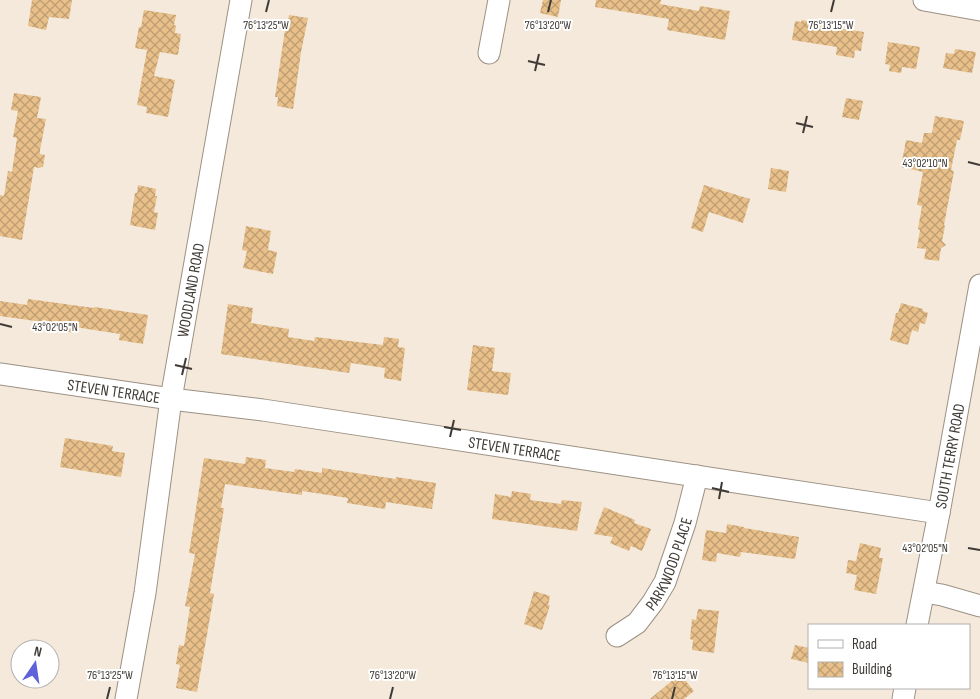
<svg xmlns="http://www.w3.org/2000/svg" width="980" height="699" font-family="'Sofia Sans Condensed',sans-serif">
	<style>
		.building { fill: url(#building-cross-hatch) }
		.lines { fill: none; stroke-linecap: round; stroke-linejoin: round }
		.minor-casing { stroke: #9c9184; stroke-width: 23 }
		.minor { stroke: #fff; stroke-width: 21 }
		.ticks { fill: none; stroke: #3f3a35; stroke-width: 2 }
		.labels { text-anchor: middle; stroke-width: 4; stroke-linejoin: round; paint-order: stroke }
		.street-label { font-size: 16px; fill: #3f3a35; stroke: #fff }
		.ticks-label { font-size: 12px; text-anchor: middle; fill: #3f3a35; stroke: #fff; stroke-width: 4; stroke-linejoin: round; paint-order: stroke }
	</style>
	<defs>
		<pattern id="building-cross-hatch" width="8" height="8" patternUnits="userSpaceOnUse" patternTransform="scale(1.25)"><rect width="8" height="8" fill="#e9c08a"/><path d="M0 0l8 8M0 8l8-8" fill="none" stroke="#be9d72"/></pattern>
	</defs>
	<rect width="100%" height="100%" fill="#f4e9da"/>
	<!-- building -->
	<g class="building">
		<polygon points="32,0 72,0 69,19 49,17 46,30 28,26"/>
		<polygon points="543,0 561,0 558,17 540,13"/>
		<polygon points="596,0 661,0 660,4 699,11 700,6 730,11 725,40 667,30 669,19 595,7"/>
		<polygon points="144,10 176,15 174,25 176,26 175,33 181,34 178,55 160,52 154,76 175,80 168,117 146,113 147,107 137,105 147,50 135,48 139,27 141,27"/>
		<polygon points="289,15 308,18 301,52 293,109 277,106 278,97 275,97 286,23 288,24"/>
		<polygon points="802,20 818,23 818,25 864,32 861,51 855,50 854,58 836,55 837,47 792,40 795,21 801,22"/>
		<polygon points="888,42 920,47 916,69 902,67 901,73 889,71 890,65 885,64"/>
		<polygon points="955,49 976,52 972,73 943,68 946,53 954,54"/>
		<polygon points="14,93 41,97 37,118 46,119 40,150 40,154 45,155 43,167 41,167 40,168 34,167 22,240 0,236 0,195 4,196 8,171 12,172 17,138 13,137 18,111 11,110"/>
		<polygon points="846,98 863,101 859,120 842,117"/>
		<polygon points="935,116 964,121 960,140 957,140 951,170 954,171 944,225 945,226 942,241 946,245 941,248 939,261 924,259 926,249 917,248 920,230 918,229 922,206 917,205 923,172 901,167 906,140 922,143 924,133 932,133"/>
		<polygon points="771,168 789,171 786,192 768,189"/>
		<polygon points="138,185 156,189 155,196 157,196 154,212 158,213 155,230 130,225 135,193 137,193"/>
		<polygon points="704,185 750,199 743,223 709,212 703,232 691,228"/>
		<polygon points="246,226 271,231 268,250 277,252 273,274 243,268 247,251 242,250"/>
		<polygon points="28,299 94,308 94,307 148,315 143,344 119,340 120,334 75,327 74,333 56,330 57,324 0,316 0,301 27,305"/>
		<polygon points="901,303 923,309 923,311 928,313 925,324 920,323 918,332 912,330 908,345 890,340 896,313 898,313"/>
		<polygon points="228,304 253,308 251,323 289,329 288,337 314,341 315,337 383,345 384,337 399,339 398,347 405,348 401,381 384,378 385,368 351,363 349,373 221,354"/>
		<polygon points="473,345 495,348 492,371 511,373 508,395 467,390"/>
		<polygon points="65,438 113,446 112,451 125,453 121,477 60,467"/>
		<polygon points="246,457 266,460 265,468 294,472 295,469 322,473 322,468 396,479 396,477 436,483 432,509 386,502 385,509 347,503 348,498 302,491 302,495 225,484 221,508 224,508 210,593 214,594 197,692 176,688 180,665 176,664 179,645 184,646 190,607 185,606 195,554 189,553 204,458 245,464"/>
		<polygon points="512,491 531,494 530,500 561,504 562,500 582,502 577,531 492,519 495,494 511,497"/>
		<polygon points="604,507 635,520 634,523 651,529 642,551 631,546 629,551 610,543 613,537 594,534"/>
		<polygon points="727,524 744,527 744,528 799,537 795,559 741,552 740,557 717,553 716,562 702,560 706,530 726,533"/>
		<polygon points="860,543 881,548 879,558 883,558 876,594 854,590 857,575 846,573 848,560 856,561"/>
		<polygon points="534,591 550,596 548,605 550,605 542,630 524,624"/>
		<polygon points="698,609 719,611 714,653 692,650 693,640 690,639 692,619 696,620"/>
		<polygon points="795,645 809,648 809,663 791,659"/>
		<polygon points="680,674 694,691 684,699 650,699"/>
	</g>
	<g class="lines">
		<defs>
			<g id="minor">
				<polyline points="924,0 980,10"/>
				<polyline points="489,53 499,0"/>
				<path id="s1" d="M 0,374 L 171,399 L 263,410 L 939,513"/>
				<polyline points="924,592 942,595 980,606"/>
				<path id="s2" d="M 917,625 L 939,513 L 980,285"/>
				<path id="s3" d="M 617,636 L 637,623 L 653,602 L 665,582 L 685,523 L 697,476"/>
				<path id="s4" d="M 126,699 L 145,593 L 171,399 L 241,0"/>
				<polyline points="903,699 905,688"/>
			</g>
		</defs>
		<!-- minor casing -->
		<use href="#minor" class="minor-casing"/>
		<!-- minor -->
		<use href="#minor" class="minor"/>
	</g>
	<!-- ticks -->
	<path class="ticks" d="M 266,12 L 269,0M 548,12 L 551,0M 831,12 L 834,0M 528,61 L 545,65M 535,71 L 539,54M 796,123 L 813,127M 803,133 L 807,116M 968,162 L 980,165M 0,324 L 12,327M 175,365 L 192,369M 182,375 L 186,358M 444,427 L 461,430M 450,437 L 454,420M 712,488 L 729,492M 719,499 L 722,482M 968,548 L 980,550M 107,699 L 110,687M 390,699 L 393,687M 672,699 L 675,687"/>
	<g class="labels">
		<!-- street labels -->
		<g class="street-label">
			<text dy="6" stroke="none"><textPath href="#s4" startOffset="414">WOODLAND ROAD</textPath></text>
			<text dy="6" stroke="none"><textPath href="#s1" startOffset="115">STEVEN TERRACE</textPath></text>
			<text dy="6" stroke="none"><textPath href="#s1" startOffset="520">STEVEN TERRACE</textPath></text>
			<text dy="6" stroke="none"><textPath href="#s2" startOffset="172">SOUTH TERRY ROAD</textPath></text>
			<text dy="6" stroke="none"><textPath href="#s3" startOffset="92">PARKWOOD PLACE</textPath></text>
		</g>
	</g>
	<g class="ticks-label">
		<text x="266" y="29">76°13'25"W</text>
		<text x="548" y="29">76°13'20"W</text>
		<text x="831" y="29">76°13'15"W</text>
		<text x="925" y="167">43°02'10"N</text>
		<text x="55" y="331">43°02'05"N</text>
		<text x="925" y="552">43°02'05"N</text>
		<text x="110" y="679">76°13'25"W</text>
		<text x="393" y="679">76°13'20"W</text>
		<text x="675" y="679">76°13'15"W</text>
	</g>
	<!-- legend -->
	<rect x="808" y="624" width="162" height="65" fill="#ffffff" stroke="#b2b0ae"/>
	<rect x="818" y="640" width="25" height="8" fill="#ffffff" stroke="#b2b0ae"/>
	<text x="852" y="649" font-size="15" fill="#3f3a35">Road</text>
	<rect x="818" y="662" width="25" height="15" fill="url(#building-cross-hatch)" stroke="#b2b0ae"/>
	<text x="852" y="674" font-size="15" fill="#3f3a35">Building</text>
	<!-- north arrow -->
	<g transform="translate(35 664) rotate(13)"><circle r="24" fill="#ffffff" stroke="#b2b0ae"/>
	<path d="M0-4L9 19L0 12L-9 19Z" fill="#5e61d9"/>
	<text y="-8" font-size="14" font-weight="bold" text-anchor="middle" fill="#3f3a35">N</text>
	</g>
</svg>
